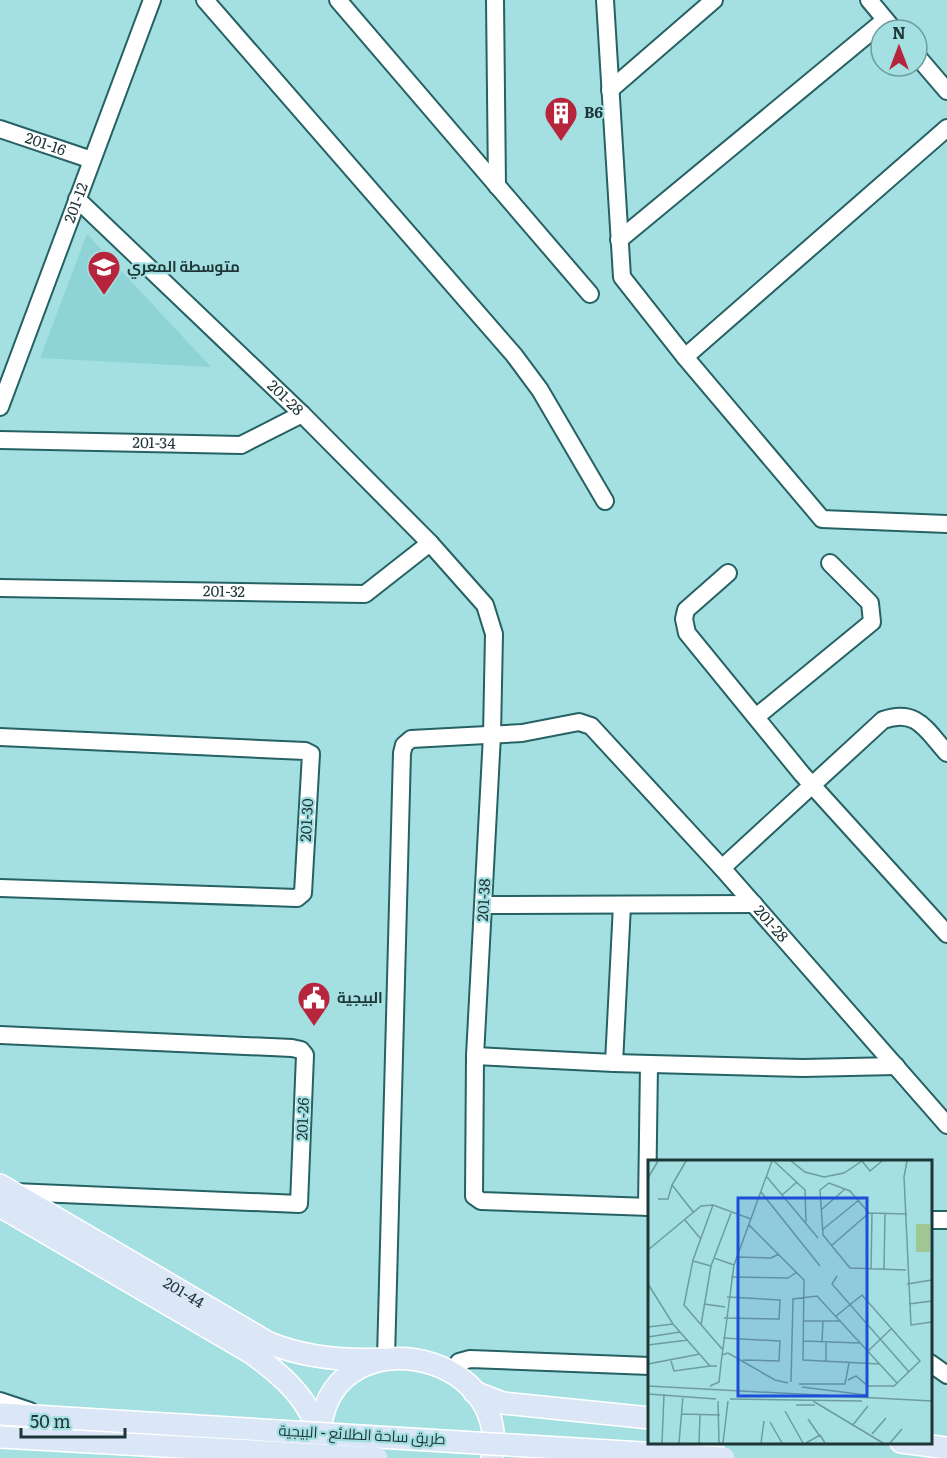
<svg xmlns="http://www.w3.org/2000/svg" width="947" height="1458" font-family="Literata,Cairo,serif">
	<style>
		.built { fill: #8ed3d5 }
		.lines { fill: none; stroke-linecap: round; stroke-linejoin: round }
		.minor-casing { stroke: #266163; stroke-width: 20 }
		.major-casing { stroke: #fff; stroke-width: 24 }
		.minor { stroke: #fff; stroke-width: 16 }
		.major { stroke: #dbe6f7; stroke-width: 21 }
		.major-bridge-casing { stroke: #fff; stroke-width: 24; stroke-linecap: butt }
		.major-bridge { stroke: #dbe6f7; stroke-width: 21 }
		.labels { text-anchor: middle; stroke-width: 4.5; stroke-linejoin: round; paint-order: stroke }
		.poi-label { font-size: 15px; font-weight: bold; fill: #1e3637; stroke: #a4e0e1; text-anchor: start }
		.street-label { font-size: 15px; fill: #1e3637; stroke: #a4e0e1 }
		.inset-road { fill: none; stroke: #6e9c9d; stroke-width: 1.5 }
		.view { fill: #1d4ed8; fill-opacity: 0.15; stroke: #1d4ed8; stroke-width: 3 }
		.inset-edge { fill: none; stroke: #1e3637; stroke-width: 3 }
	</style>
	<rect width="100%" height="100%" fill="#a4e0e1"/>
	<!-- built -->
	<polygon class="built" points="87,234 211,367 40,358"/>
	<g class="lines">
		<defs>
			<g id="minor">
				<polyline points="205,0 514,355 540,390 605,501"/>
				<polyline points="338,0 590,294"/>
				<polyline points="495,0 497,186"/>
				<polyline points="605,0 622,277 685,357 822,519 947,524"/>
				<polyline points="869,0 894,30"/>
				<polyline points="917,56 947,91"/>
				<polyline points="610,90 714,0"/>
				<path id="s1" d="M 0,129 L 92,160"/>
				<path id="s2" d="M 77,199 L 302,414 L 430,543 L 485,605 L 494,634 L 492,735 L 475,1056 L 474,1196 L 481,1201 L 650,1207"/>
				<polyline points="619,240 885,20"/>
				<polyline points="685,357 947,128"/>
				<path id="s3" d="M 0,407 L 152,0"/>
				<path id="s4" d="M 0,440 L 241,445 L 302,414"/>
				<polyline points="728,573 686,610 684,619 687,633 802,774 947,934"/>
				<path id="s5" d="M 0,588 L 365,594 L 430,543"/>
				<polyline points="756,717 872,622 870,603 830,563"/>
				<polyline points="0,737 305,751 311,754 303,893 297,898 0,888"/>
				<path d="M 722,868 L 883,720 C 917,708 926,730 947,753"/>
				<polyline points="484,905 754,904"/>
				<polyline points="0,1035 292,1048 301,1050 305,1055 299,1204 14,1192"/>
				<polyline points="475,1056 614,1063 803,1068 896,1066"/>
				<polyline points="614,1063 622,905"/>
				<polyline points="647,1207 649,1064"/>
				<polyline points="930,1220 947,1220"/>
				<path id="s6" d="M 386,1358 L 402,753 L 404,745 L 411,739 L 522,733 L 579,722 L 591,726 L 722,868 L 947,1125"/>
				<polyline points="930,1363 947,1375"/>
				<polyline points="451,1373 459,1362 470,1359 650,1366"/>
				<polyline points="0,1401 30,1411"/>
			</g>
			<g id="major">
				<path id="s7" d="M 0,1185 L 269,1343 C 304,1357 345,1361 382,1359"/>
				<path d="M 0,1206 L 253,1354 C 284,1377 312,1401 320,1440"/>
				<polyline points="474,1392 503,1403 650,1418"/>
				<path d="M 320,1435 C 326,1314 512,1348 492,1458"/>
				<polyline points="901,1442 947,1448"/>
			</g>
		</defs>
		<!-- minor casing -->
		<use href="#minor" class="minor-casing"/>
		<!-- major casing -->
		<use href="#major" class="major-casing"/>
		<!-- minor -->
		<use href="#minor" class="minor"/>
		<!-- major -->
		<use href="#major" class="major"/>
		<defs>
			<g id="major-bridge">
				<polyline points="0,1414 724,1458"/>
				<polyline points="0,1437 377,1458"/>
			</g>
		</defs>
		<!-- major-bridge casing -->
		<use href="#major-bridge" class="major-bridge-casing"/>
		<!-- major-bridge -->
		<use href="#major-bridge" class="major-bridge"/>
	</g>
	<!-- icons -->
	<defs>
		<symbol id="building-pin" viewBox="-11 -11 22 30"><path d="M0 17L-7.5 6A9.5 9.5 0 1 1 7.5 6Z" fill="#b7253d" stroke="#a4e0e1"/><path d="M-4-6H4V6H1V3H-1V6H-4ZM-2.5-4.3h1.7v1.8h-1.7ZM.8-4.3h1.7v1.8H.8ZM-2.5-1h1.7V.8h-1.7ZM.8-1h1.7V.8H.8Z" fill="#fff"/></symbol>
		<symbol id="school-pin" viewBox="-11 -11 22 30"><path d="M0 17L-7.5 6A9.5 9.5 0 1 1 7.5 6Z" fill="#b7253d" stroke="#a4e0e1"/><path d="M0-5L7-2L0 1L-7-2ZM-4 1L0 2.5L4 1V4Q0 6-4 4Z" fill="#fff"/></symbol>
		<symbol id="civic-pin" viewBox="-11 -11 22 30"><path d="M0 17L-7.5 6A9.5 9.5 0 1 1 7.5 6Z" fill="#b7253d" stroke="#a4e0e1"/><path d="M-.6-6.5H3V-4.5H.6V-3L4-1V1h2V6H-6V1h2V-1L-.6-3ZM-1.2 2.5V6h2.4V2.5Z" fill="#fff"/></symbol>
	</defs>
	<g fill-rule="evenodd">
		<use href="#building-pin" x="542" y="94" width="38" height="52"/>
		<use href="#school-pin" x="85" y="248" width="38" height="52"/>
		<use href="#civic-pin" x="295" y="979" width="38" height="52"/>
	</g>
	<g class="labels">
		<!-- poi labels -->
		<g class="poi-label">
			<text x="584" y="118">B6</text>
			<text x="127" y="272">متوسطة المعري</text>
			<text x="337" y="1003">البيجية</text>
		</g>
		<!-- street labels -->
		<g class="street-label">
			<text dy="5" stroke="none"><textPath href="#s1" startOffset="48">201-16</textPath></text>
			<text dy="5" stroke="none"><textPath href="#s3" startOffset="218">201-12</textPath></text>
			<text dy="5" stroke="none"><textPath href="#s2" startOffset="288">201-28</textPath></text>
			<text dy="5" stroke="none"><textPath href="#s4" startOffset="154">201-34</textPath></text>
			<text dy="5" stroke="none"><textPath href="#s5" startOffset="224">201-32</textPath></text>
			<text transform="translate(307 820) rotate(-87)" y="5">201-30</text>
			<text transform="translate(484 900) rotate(-87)" y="5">201-38</text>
			<text dy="5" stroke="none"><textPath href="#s6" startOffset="1072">201-28</textPath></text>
			<text transform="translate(303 1119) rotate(-88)" y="5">201-26</text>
			<text dy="5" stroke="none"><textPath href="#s7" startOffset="213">201-44</textPath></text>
			<text transform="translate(362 1435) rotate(3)" y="5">طريق ساحة الطلائع - البيجية</text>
		</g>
	</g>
	<!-- overview -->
	<g transform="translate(648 1160)">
		<rect width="284" height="284" fill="#a4e0e1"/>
		<path d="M 268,64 L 282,64 L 282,92 L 268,92 Z" fill="#a0c793"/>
		<path class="inset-road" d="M 38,1 L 24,25 L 46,53M 126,1 L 157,30 L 158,62M 143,1 L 157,12 L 176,17 L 196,13 L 214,1M 214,1 L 222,11 L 234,1M 259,1 L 256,17 L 263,165 L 284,162M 119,17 L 170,78M 0,18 L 10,1M 113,32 L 172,106M 134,35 L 149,22M 10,39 L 20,39 L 24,25M 65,45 L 45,100 L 36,145 L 75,190M 173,50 L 197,29M 221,53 L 202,31 L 181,23 L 172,30 L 175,75 L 202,108 L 258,110M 37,60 L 52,78M 101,65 L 156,120 L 155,200 L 232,204M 174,70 L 211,40M 183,86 L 221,53 L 259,54M 0,90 L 53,46 L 65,45 L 103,59M 88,97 L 123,98 L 131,94M 66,98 L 86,105M 45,101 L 63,106M 223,109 L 224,53M 236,109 L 237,53M 189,116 L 184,124 L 261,212M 83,117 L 140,118 L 149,112M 0,124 L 25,164 L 62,206 L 69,206M 259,124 L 284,120M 56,144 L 77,147M 261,144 L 284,141M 188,156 L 214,135 L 272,201 L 246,226 L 220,226 L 208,216 L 200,220M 76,158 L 131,159 L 132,140 L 79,137M 156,161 L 193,161M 53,165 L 63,106 L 83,53M 0,167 L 25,164M 0,177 L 32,172M 75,178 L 132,181 L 131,201 L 95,200M 155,181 L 211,183M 174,182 L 175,161M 0,185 L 40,180M 220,191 L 244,168M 80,193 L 127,220 L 140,223M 74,196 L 86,105 L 124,1M 23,201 L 26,211 L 62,206M 178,202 L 178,182M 0,204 L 52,194M 143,222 L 145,139 L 169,136 L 249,223M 151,224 L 197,224 L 201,203M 0,226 L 284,241M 62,226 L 71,222 L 74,195 L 80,193M 154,227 L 218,235M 0,234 L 68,239M 82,239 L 214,241M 70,241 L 71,283M 165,241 L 235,283M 148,245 L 167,245M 137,251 L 155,283M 34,254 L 72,255M 160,259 L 171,275M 122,262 L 134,283M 204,266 L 220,246M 224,274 L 238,258M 14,283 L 16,234M 31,283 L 35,236M 51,283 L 52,255M 75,283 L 80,241M 113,283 L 116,261M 158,283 L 172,275 L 177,283M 242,283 L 254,269"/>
		<path class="view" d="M 90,38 L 219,38 L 219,236 L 90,236 Z"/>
		<rect width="284" height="284" class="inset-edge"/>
	</g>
	<!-- north arrow -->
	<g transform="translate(899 48)"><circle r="28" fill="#a4e0e1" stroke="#6e9c9d" stroke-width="1.5"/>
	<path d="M0-4.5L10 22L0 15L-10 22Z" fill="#b7253d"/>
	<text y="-9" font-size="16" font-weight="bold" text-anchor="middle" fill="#1e3637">N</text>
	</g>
	<!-- scale -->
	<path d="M21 1428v9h104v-9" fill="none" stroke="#1e3637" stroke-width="3"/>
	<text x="30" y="1428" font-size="18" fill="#1e3637" stroke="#a4e0e1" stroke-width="4.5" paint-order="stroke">50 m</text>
</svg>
